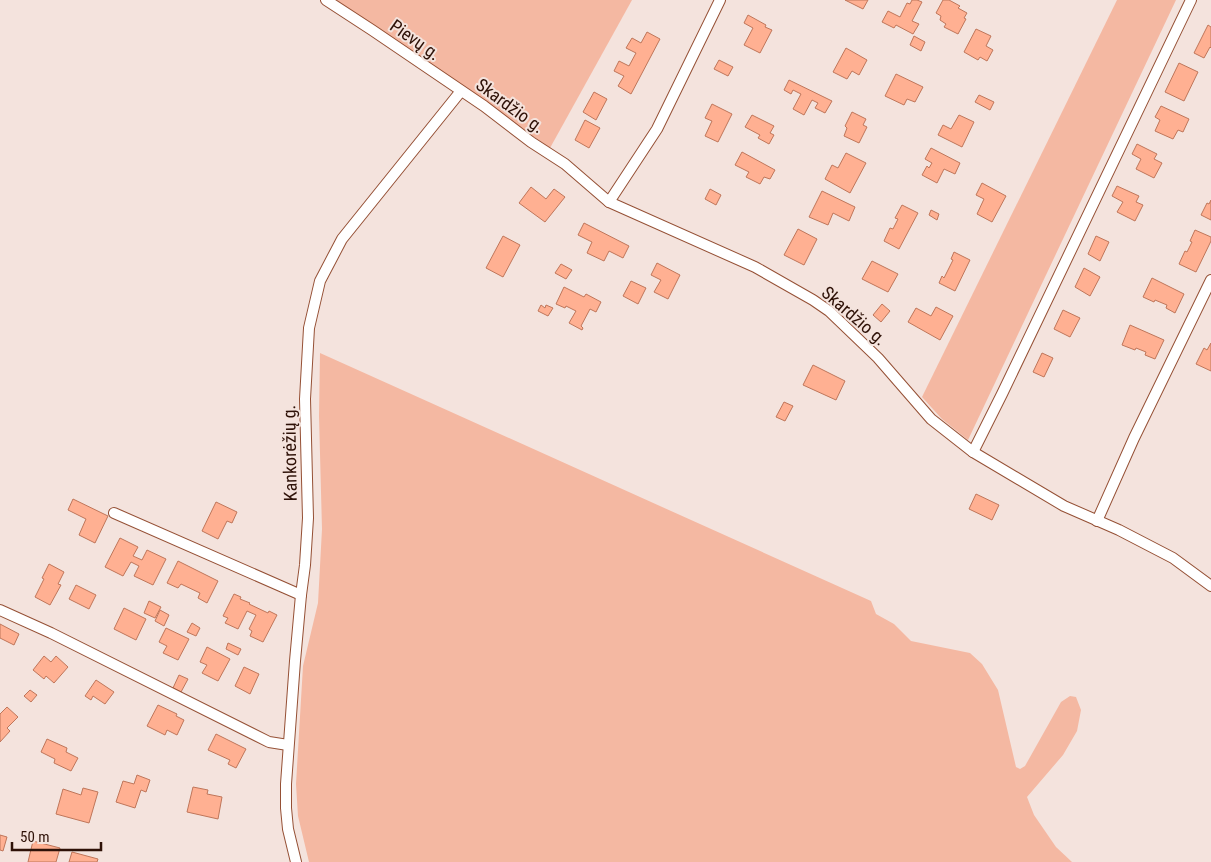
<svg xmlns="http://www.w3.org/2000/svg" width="1211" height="862" font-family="'Roboto Condensed',sans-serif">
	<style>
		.green { fill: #f4b8a2 }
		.building { fill: #ffb092; stroke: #bf765a }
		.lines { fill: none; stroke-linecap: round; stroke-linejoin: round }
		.minor-casing { stroke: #955035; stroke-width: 12 }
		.minor { stroke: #fff; stroke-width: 10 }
		.labels { text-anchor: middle; stroke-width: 4; stroke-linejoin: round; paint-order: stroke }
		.street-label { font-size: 18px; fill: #2e1107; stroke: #f4e3dd }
	</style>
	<rect width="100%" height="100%" fill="#f4e3dd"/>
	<!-- green -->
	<g class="green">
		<polygon points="336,0 632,0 550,148"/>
		<polygon points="1117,0 1176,0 968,440 942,419 922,397"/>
		<polygon points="320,353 871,601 876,614 894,624 911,641 970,653 982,664 998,690 1016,767 1020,769 1025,766 1061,702 1070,696 1076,697 1081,710 1077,731 1063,755 1027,797 1034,815 1056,847 1072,862 309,862 298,816 296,784 303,666 318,603 322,529 319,416"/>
	</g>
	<!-- building -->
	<g class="building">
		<polygon points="845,0 868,0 863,9"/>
		<polygon points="912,0 917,0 922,2 912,21 919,24 913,34 896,25 894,28 882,22 888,11 900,17 907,3 910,4"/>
		<polygon points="943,0 949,0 960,6 958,8 967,13 964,18 966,19 958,34 944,27 946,24 940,20 941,16 936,13"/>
		<polygon points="748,15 766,25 765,27 772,30 760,53 744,45 753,28 744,23"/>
		<polygon points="1208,25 1211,27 1211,48 1210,47 1204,58 1194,53"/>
		<polygon points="976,29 991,36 986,46 993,50 987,61 980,57 978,60 964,52"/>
		<polygon points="647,32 660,39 631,94 618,86 624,76 614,71 619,61 629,66 636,53 626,48 632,38 641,43"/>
		<polygon points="914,36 925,42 921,51 910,45"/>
		<polygon points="846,48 867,60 859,75 852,71 847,79 833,72"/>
		<polygon points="719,60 733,67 728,76 714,69"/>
		<polygon points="1179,63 1198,72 1184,101 1165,92"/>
		<polygon points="896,74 923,87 915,102 907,99 904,105 885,96"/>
		<polygon points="789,80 832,101 825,113 815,108 818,103 812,100 804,115 793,109 801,94 793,90 791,94 784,90"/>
		<polygon points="594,92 607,99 596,120 583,112"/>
		<polygon points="979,95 994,102 990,110 975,102"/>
		<polygon points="712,104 732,114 718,142 705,136 712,121 705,118"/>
		<polygon points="1161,106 1189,119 1183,132 1178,130 1173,139 1155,131 1160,120 1155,117"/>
		<polygon points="852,112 866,119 863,125 867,127 859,143 844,136 847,128 845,126"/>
		<polygon points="752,115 774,126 770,133 774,135 769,144 758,138 760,135 745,127"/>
		<polygon points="959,115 974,122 962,147 938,135 943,125 951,129"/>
		<polygon points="585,120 600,128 589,148 575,140"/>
		<polygon points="1137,144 1157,154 1154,159 1162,163 1154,178 1136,169 1141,159 1132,154"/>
		<polygon points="931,148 960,163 955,174 944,169 937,183 922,175 927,166 929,168 932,163 925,159"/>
		<polygon points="742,152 775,170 770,179 764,177 760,184 746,177 749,172 735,165"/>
		<polygon points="846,153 866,163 850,193 825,179 832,165 838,168"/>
		<polygon points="982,183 1006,196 992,222 977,214 984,199 976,195"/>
		<polygon points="1117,186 1139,196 1136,202 1143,205 1135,221 1117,212 1123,202 1112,196"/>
		<polygon points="531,187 546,199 554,189 565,197 545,222 519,203"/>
		<polygon points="710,189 721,195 716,205 705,199"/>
		<polygon points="822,191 855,207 849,221 833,213 828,225 809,217"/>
		<polygon points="1211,200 1211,220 1201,215 1207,203 1209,204"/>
		<polygon points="902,205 918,213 899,249 884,241 890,228 893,229 898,219 895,218"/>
		<polygon points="931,210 939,214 937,220 929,215"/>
		<polygon points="584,223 629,246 623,258 609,251 604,261 587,253 592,242 578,235"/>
		<polygon points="798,229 817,239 804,265 784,255"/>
		<polygon points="1195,230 1211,237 1211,241 1196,272 1179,264 1185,251 1187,252 1192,242 1190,241"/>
		<polygon points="503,236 520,245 503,277 486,268"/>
		<polygon points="1096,236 1109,242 1100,261 1088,254"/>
		<polygon points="954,252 970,260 955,291 939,283 942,276 944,278 953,260 951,259"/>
		<polygon points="872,261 898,274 888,292 862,279"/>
		<polygon points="657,263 680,275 668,299 654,292 661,280 651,275"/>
		<polygon points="561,264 572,270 566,279 555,273"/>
		<polygon points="1084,268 1100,277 1090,296 1075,287"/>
		<polygon points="1152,278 1184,294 1175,313 1166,308 1167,305 1155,300 1154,302 1143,297"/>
		<polygon points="631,281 646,288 638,304 623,296"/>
		<polygon points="564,287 584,297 586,294 601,302 596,312 590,309 581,326 583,328 582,330 569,323 576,311 566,306 565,308 556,304"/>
		<polygon points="882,304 890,311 881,322 873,315"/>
		<polygon points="541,305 545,308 546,305 553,308 548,316 538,311"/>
		<polygon points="936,307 953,316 940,340 908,322 916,308 931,316"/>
		<polygon points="1063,310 1080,318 1070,337 1054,329"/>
		<polygon points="1130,325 1164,340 1155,359 1145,355 1146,352 1136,348 1135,350 1122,345"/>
		<polygon points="1211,343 1211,371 1196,364 1204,348 1207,350"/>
		<polygon points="1042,353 1053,358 1044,377 1033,372"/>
		<polygon points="813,365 845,381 836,400 803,385"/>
		<polygon points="784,402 793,406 785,421 776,417"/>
		<polygon points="976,494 999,505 992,520 969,509"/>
		<polygon points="73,499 108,516 95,543 79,535 86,519 68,510"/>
		<polygon points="216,502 237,512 232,523 227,521 218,539 202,531"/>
		<polygon points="120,538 138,547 133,556 142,560 147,550 166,559 153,585 134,576 139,566 131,562 123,576 105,567"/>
		<polygon points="178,561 218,581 207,603 198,598 200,593 181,584 178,588 167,583"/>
		<polygon points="49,564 64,572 58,584 61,585 50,605 35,597 44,579 42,578"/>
		<polygon points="76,585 96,595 89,609 69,599"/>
		<polygon points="234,594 241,597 240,599 250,603 249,604 268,613 269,611 277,615 263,642 250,636 252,631 249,629 256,615 247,611 238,629 225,623 228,618 223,616"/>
		<polygon points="149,601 161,607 155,618 144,613"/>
		<polygon points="124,608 146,619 136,640 114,629"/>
		<polygon points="160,610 169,615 164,626 155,621"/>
		<polygon points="192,623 200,628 196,636 187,632"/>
		<polygon points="0,624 19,634 14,645 0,638"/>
		<polygon points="166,628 189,639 178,660 163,653 167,646 159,642"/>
		<polygon points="228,643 241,649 238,655 226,649"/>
		<polygon points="207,647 230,659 218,681 202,673 207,665 200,662"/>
		<polygon points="44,656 51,662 56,656 68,667 54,683 46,676 44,679 33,670"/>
		<polygon points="244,667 259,674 250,694 235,686"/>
		<polygon points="179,675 188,679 181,692 173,688"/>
		<polygon points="96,680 114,692 105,704 93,696 91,700 85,696"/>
		<polygon points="30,690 37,695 31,702 24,696"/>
		<polygon points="158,705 177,714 176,716 184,720 177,735 167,730 165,735 147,726"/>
		<polygon points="7,707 18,717 7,728 10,731 0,742 0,714"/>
		<polygon points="216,734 246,749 236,768 228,764 230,760 208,750"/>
		<polygon points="47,739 67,748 66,752 78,758 71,771 54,763 55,759 41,752"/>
		<polygon points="137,775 150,780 146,792 141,790 135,808 116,802 123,781 134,784"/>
		<polygon points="193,787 208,790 207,794 222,797 218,819 187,812"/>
		<polygon points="83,788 98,792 89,823 56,814 63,789 81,795"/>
		<polygon points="0,835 7,837 3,851 0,850"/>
		<polygon points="33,841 60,848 56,862 28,862"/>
		<polygon points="72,852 98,859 97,862 69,862"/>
	</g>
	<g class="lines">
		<defs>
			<g id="minor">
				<polyline points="326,0 372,30 484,106 531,142 565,164 609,202 755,267 813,300 829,311 878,358 931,419 973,452 1064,506 1119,530 1173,558 1211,586"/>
				<polyline points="609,202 657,129 720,0"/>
				<polyline points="973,452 1002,394 1191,0"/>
				<polyline points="114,513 301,595"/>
				<polyline points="1097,521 1134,438 1211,280"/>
				<polyline points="0,610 51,633 269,742 288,745"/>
				<polyline points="296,862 288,829 286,808 286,784 295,661 301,595 305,565 308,518 305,399 309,328 320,281 342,239 461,91"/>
			</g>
		</defs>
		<!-- minor casing -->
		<use href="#minor" class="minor-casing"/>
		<!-- minor -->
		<use href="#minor" class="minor"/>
	</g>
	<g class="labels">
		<!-- street labels -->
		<g class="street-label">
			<text transform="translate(415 40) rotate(35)" y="6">Pievų g.</text>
			<text transform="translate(510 106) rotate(36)" y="6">Skardžio g.</text>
			<text transform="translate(854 316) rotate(41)" y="6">Skardžio g.</text>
			<text transform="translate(290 453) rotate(-91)" y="6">Kankorėžių g.</text>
		</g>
	</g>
	<!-- scale -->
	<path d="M12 842v8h89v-8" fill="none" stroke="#2e1107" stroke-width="2.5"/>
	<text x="20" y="842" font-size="15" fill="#2e1107" stroke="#f4e3dd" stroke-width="4" paint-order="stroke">50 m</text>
</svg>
